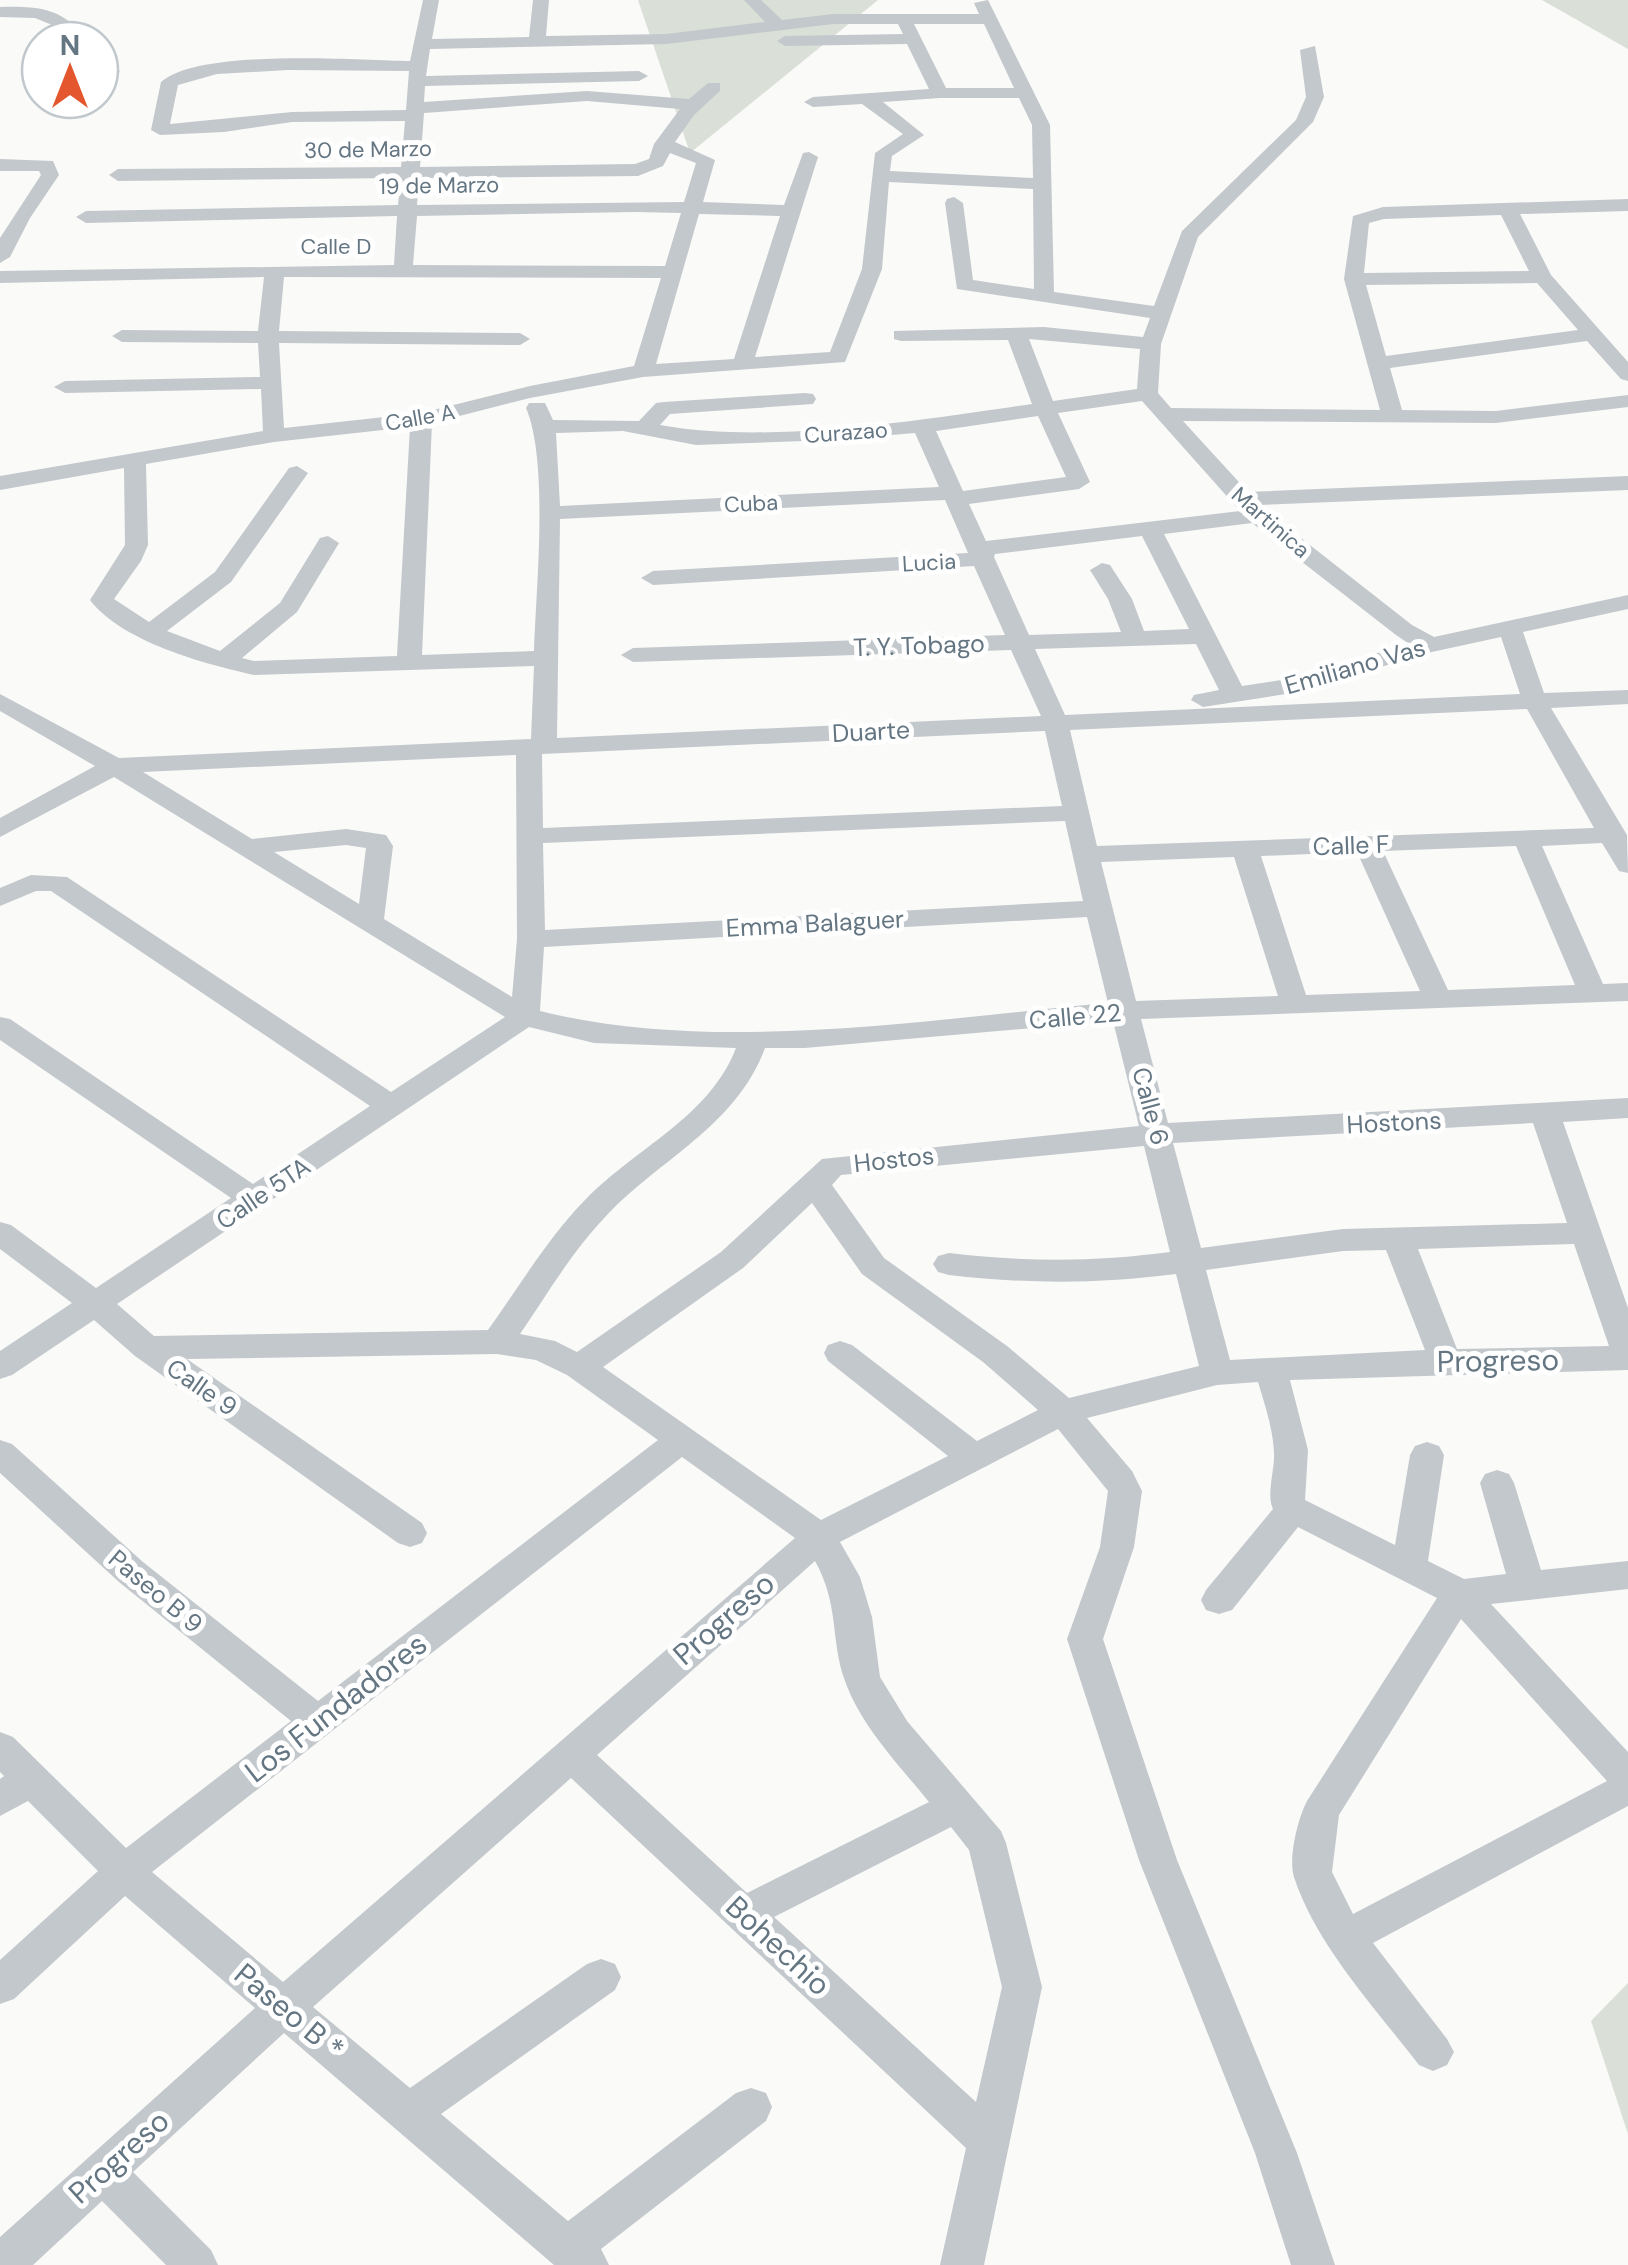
<svg xmlns="http://www.w3.org/2000/svg" width="1628" height="2265" font-family="'DM Sans',sans-serif">
	<style>
		.green { fill: #dadfd7 }
		.lines { fill: none; stroke-linecap: round; stroke-linejoin: round }
		.minor { fill: #c3c8cc; fill-rule: evenodd }
		.labels { text-anchor: middle; stroke-width: 10; stroke-linejoin: round; paint-order: stroke }
		.far-street-label { font-size: 22px; fill: #657683; stroke: #fff }
		.street-label { font-size: 25px; fill: #657683; stroke: #fff }
		.near-street-label { font-size: 30px; fill: #657683; stroke: #fff }
	</style>
	<rect width="100%" height="100%" fill="#fafaf8"/>
	<!-- green -->
	<g class="green">
		<polygon points="638,0 878,0 690,153"/>
		<polygon points="1542,0 1628,0 1628,49"/>
		<polygon points="1628,1983 1628,2134 1591,2021"/>
	</g>
	<g class="lines">
		<!-- minor -->
		<g class="minor">
			<path d="M 423,0 L 439,0 L 432,39 L 529,37 L 533,0 L 549,0 L 546,36 L 666,34 L 765,22 L 744,0 L 761,0 L 782,20 L 833,14 L 979,14 L 974,3 L 988,0 L 1050,125 L 1054,292 L 1154,306 L 1182,231 L 1296,120 L 1306,97 L 1300,50 L 1315,46 L 1324,97 L 1313,122 L 1198,237 L 1161,344 L 1158,393 L 1171,408 L 1380,410 L 1344,279 L 1353,216 L 1383,207 L 1628,199 L 1628,211 L 1520,214 L 1551,275 L 1628,362 L 1628,381 L 1621,379 L 1587,341 L 1390,368 L 1402,410 L 1496,411 L 1628,395 L 1628,407 L 1496,423 L 1183,421 L 1248,492 L 1628,476 L 1628,490 L 1259,505 L 1412,625 L 1434,637 L 1628,595 L 1628,609 L 1523,632 L 1544,693 L 1628,690 L 1628,704 L 1551,708 L 1627,835 L 1628,873 L 1619,871 L 1602,843 L 1542,846 L 1603,984 L 1628,983 L 1628,1001 L 1141,1019 L 1168,1123 L 1628,1098 L 1628,1118 L 1563,1122 L 1628,1308 L 1628,1370 L 1290,1380 L 1308,1450 L 1305,1500 L 1395,1545 L 1410,1455 L 1415,1446 L 1427,1442 L 1439,1446 L 1444,1455 L 1428,1561 L 1464,1579 L 1506,1574 L 1480,1483 L 1485,1474 L 1497,1470 L 1509,1474 L 1514,1483 L 1541,1570 L 1628,1561 L 1628,1589 L 1491,1604 L 1628,1752 L 1628,1806 L 1373,1943 L 1447,2039 L 1454,2052 L 1447,2065 L 1433,2071 L 1419,2065 C 1376,2009 1316,1945 1294,1877 C 1288,1858 1298,1818 1307,1801 L 1437,1598 L 1298,1527 L 1232,1610 L 1219,1614 L 1206,1610 L 1201,1600 L 1206,1590 L 1273,1509 C 1266,1494 1275,1470 1274,1453 C 1273,1429 1265,1405 1258,1382 L 1217,1385 L 1087,1418 L 1132,1471 L 1142,1491 L 1134,1547 L 1103,1639 L 1177,1860 L 1297,2153 L 1335,2265 L 1291,2265 L 1255,2153 L 1139,1860 L 1067,1639 L 1100,1547 L 1108,1491 L 1058,1429 L 840,1542 L 860,1577 L 872,1617 L 880,1677 L 907,1721 L 1001,1831 L 1006,1843 L 1042,1987 L 984,2265 L 940,2265 L 966,2148 L 571,1778 L 313,2007 L 410,2088 L 587,1964 L 601,1959 L 615,1964 L 621,1977 L 615,1990 L 441,2114 L 568,2221 L 736,2093 L 751,2088 L 766,2093 L 772,2107 L 766,2121 L 601,2249 L 609,2265 L 554,2265 L 284,2033 L 133,2172 L 211,2250 L 218,2265 L 166,2265 L 102,2201 L 33,2265 L 0,2265 L 0,2237 L 255,2008 L 125,1896 L 14,1999 L 0,2004 L 0,1960 L 98,1871 L 28,1801 L 0,1816 L 0,1779 L 4,1776 L 0,1772 L 0,1732 L 13,1737 L 126,1848 L 291,1721 L 119,1582 L 0,1473 L 0,1440 L 12,1444 L 143,1562 L 318,1701 L 658,1440 L 567,1375 L 536,1360 L 497,1354 L 187,1359 L 422,1523 L 427,1533 L 422,1543 L 410,1547 L 398,1543 L 135,1356 L 94,1320 L 12,1375 L 0,1379 L 0,1351 L 72,1303 L 0,1249 L 0,1222 L 11,1225 L 96,1288 L 231,1198 L 0,1040 L 0,1017 L 10,1019 L 253,1184 L 370,1106 L 51,891 L 36,891 L 0,906 L 0,888 L 31,875 L 67,877 L 391,1092 L 505,1017 L 114,777 L 0,837 L 0,818 L 95,766 L 0,711 L 0,694 L 119,758 L 531,739 L 534,666 L 254,675 C 205,664 122,642 90,600 L 125,545 L 124,468 L 0,490 L 0,476 L 263,431 L 261,389 L 65,393 L 54,387 L 65,381 L 260,377 L 258,343 L 122,342 L 112,336 L 122,330 L 258,331 L 264,277 L 0,283 L 0,271 L 394,265 L 397,216 L 86,223 L 76,217 L 86,211 L 398,205 L 401,178 L 118,181 L 109,175 L 118,169 L 401,167 L 405,121 L 292,122 L 224,132 L 160,135 L 151,130 L 161,82 C 200,48 356,60 410,61 ZM 833,24 L 898,24 L 903,34 L 785,36 L 777,41 L 785,46 L 907,44 L 929,89 L 813,97 L 804,102 L 813,107 L 862,104 L 903,134 L 875,153 L 862,269 L 830,352 L 755,357 L 818,157 L 809,152 L 803,153 L 784,205 L 703,202 L 715,160 L 675,142 L 694,115 L 720,91 L 720,83 L 708,83 L 689,99 L 587,91 L 424,102 L 425,86 L 639,81 L 648,76 L 639,71 L 426,76 L 430,49 L 666,44 ZM 914,24 L 984,24 L 1014,88 L 946,88 ZM 288,70 L 409,71 L 406,110 L 292,112 L 170,124 L 178,85 L 217,74 ZM 940,98 L 1019,98 L 1032,125 L 1033,178 L 890,171 L 892,156 L 924,135 L 883,102 ZM 587,101 L 680,109 L 654,144 L 649,159 L 635,164 L 420,167 L 424,113 ZM 670,153 L 696,163 L 684,202 L 417,205 L 419,178 L 638,176 L 663,166 ZM 889,182 L 1033,189 L 1034,289 L 973,280 L 963,203 L 954,197 L 947,199 L 945,203 L 957,289 L 1150,318 L 1143,337 L 1044,327 L 894,331 L 894,339 L 901,341 L 1008,340 L 1032,404 C 920,420 771,445 660,425 L 670,414 L 813,404 L 816,399 L 813,394 L 805,393 L 664,402 L 656,403 L 639,421 L 553,420 L 545,403 L 529,403 L 526,408 C 549,462 536,589 534,651 L 422,655 L 432,423 L 530,398 L 643,377 L 845,362 L 882,269 ZM 634,212 L 681,213 L 665,266 L 413,265 L 417,216 ZM 699,214 L 780,216 L 734,359 L 656,364 ZM 1501,215 L 1529,271 L 1364,273 L 1369,223 L 1384,219 ZM 284,277 L 661,278 L 634,366 L 530,386 L 421,413 L 284,428 L 279,343 L 520,345 L 530,339 L 520,333 L 279,331 ZM 1537,283 L 1578,330 L 1386,356 L 1366,285 ZM 1029,339 L 1140,349 L 1137,389 L 1053,401 ZM 1142,401 L 1240,511 L 986,541 L 969,504 L 1079,489 L 1090,482 L 1058,413 ZM 1038,416 L 1066,477 L 963,491 L 936,431 ZM 410,427 L 397,656 L 254,661 L 242,658 L 297,612 L 339,543 L 328,536 L 320,538 L 280,603 L 220,651 L 167,631 L 231,582 L 308,473 L 297,466 L 289,468 L 215,572 L 149,622 L 114,599 L 141,561 L 148,545 L 146,464 L 274,442 ZM 623,431 L 696,445 L 832,440 L 915,433 L 939,487 L 560,506 L 556,433 ZM 945,500 L 968,553 L 653,571 L 641,578 L 653,585 L 974,566 L 1005,635 L 633,648 L 621,655 L 633,662 L 1011,650 L 1041,716 L 557,738 L 560,519 ZM 1252,523 L 1396,635 L 1408,643 L 1307,676 L 1242,686 L 1164,534 ZM 1142,536 L 1189,629 L 1144,631 L 1132,599 L 1110,565 L 1102,563 L 1090,570 L 1108,599 L 1121,632 L 1029,635 L 994,557 L 995,554 ZM 1501,637 L 1520,694 L 1065,715 L 1035,649 L 1196,644 L 1219,690 L 1194,695 L 1191,700 L 1203,707 L 1311,690 L 1418,655 ZM 1527,709 L 1594,828 L 1097,846 L 1070,730 ZM 1045,731 L 1062,806 L 543,828 L 542,754 ZM 516,755 L 517,939 L 512,997 L 384,919 L 393,846 L 386,835 L 346,829 L 252,839 L 143,772 ZM 1065,821 L 1083,901 L 545,930 L 543,843 ZM 346,845 L 366,848 L 359,904 L 274,852 ZM 1516,846 L 1575,985 L 1448,990 L 1383,851 ZM 1357,852 L 1420,991 L 1306,995 L 1261,856 ZM 1234,857 L 1278,996 L 1136,1001 L 1101,862 ZM 1087,917 L 1108,1003 C 928,1019 716,1055 540,1011 L 544,947 ZM 1113,1021 L 1139,1126 L 822,1159 L 721,1252 L 577,1352 L 555,1341 L 520,1334 C 548,1293 573,1250 607,1215 C 661,1158 736,1126 765,1048 L 805,1048 ZM 529,1027 L 594,1043 L 736,1048 C 709,1118 635,1148 585,1200 C 547,1239 519,1287 488,1330 L 154,1336 L 117,1304 ZM 1533,1123 L 1567,1223 L 1343,1229 L 1201,1248 L 1173,1143 ZM 1144,1146 L 1170,1252 C 1095,1262 1025,1262 949,1253 L 938,1256 L 933,1264 L 938,1272 L 949,1275 C 1027,1284 1098,1284 1176,1274 L 1199,1366 L 1069,1398 L 1007,1346 L 884,1258 L 832,1185 L 841,1175 ZM 812,1203 L 862,1274 L 983,1362 L 1038,1410 L 977,1441 L 852,1345 L 840,1341 L 828,1345 L 824,1353 L 828,1361 L 948,1456 L 821,1520 L 603,1367 L 743,1268 ZM 1574,1244 L 1609,1346 L 1457,1349 L 1418,1249 ZM 1386,1250 L 1425,1350 L 1230,1360 L 1206,1270 L 1343,1251 ZM 682,1457 L 795,1538 L 283,1982 L 152,1872 ZM 815,1561 C 840,1606 830,1640 845,1681 C 861,1726 899,1765 929,1802 L 747,1893 L 597,1755 ZM 1461,1619 L 1607,1781 L 1353,1914 L 1332,1872 L 1339,1815 ZM 951,1827 L 969,1850 L 1002,1987 L 976,2102 L 774,1917 Z"/>
			<path d="M 0,7 C 26,6 55,6 74,26 L 69,40 L 53,40 L 57,27 L 35,18 L 0,17 Z"/>
			<polygon points="100,65 117,68 120,72 111,77 100,75"/>
			<polygon points="0,159 53,161 59,175 30,218 10,257 0,263 0,238 41,175 39,171 0,171"/>
		</g>
	</g>
	<g class="labels">
		<!-- far-street labels -->
		<g class="far-street-label">
			<text transform="translate(368 149) rotate(-1)" y="8">30 de Marzo</text>
			<text transform="translate(439 185) rotate(-1)" y="8">19 de Marzo</text>
			<text x="336" y="254">Calle D</text>
			<text transform="translate(420 417) rotate(-10)" y="8">Calle A</text>
			<text transform="translate(846 432) rotate(-4)" y="8">Curazao</text>
			<text transform="translate(751 503) rotate(-3)" y="8">Cuba</text>
			<text transform="translate(1271 522) rotate(41)" y="8">Martinica</text>
			<text transform="translate(929 562) rotate(-3)" y="8">Lucia</text>
		</g>
		<!-- street labels -->
		<g class="street-label">
			<text transform="translate(919 645) rotate(-2)" y="9">T. Y. Tobago</text>
			<text transform="translate(1355 666) rotate(-16)" y="9">Emiliano Vas</text>
			<text transform="translate(871 731) rotate(-3)" y="9">Duarte</text>
			<text transform="translate(1351 845) rotate(-2)" y="9">Calle F</text>
			<text transform="translate(815 923) rotate(-3)" y="9">Emma Balaguer</text>
			<text transform="translate(1075 1016) rotate(-5)" y="9">Calle 22</text>
			<text transform="translate(1151 1106) rotate(75)" y="9">Calle 6</text>
			<text transform="translate(1394 1122) rotate(-3)" y="9">Hostons</text>
			<text transform="translate(894 1159) rotate(-6)" y="9">Hostos</text>
			<text transform="translate(263 1193) rotate(-34)" y="9">Calle 5TA</text>
			<text transform="translate(202 1387) rotate(35)" y="9">Calle 9</text>
			<text transform="translate(156 1591) rotate(40)" y="9">Paseo B 9</text>
		</g>
		<!-- near-street labels -->
		<g class="near-street-label">
			<text transform="translate(1498 1361) rotate(-1)" y="10">Progreso</text>
			<text transform="translate(724 1619) rotate(-41)" y="10">Progreso</text>
			<text transform="translate(336 1708) rotate(-38)" y="10">Los Fundadores</text>
			<text transform="translate(778 1946) rotate(43)" y="10">Bohechio</text>
			<text transform="translate(289 2012) rotate(40)" y="10">Paseo B *</text>
			<text transform="translate(119 2157) rotate(-42)" y="10">Progreso</text>
		</g>
	</g>
	<!-- north arrow -->
	<g transform="translate(70 70)"><circle r="48" fill="#ffffff" stroke="#c1c8cd" stroke-width="2.5"/>
	<path d="M0-8L18 38L0 25L-18 38Z" fill="#e4572e"/>
	<text y="-15" font-size="28" font-weight="bold" text-anchor="middle" fill="#657683">N</text>
	</g>
</svg>
